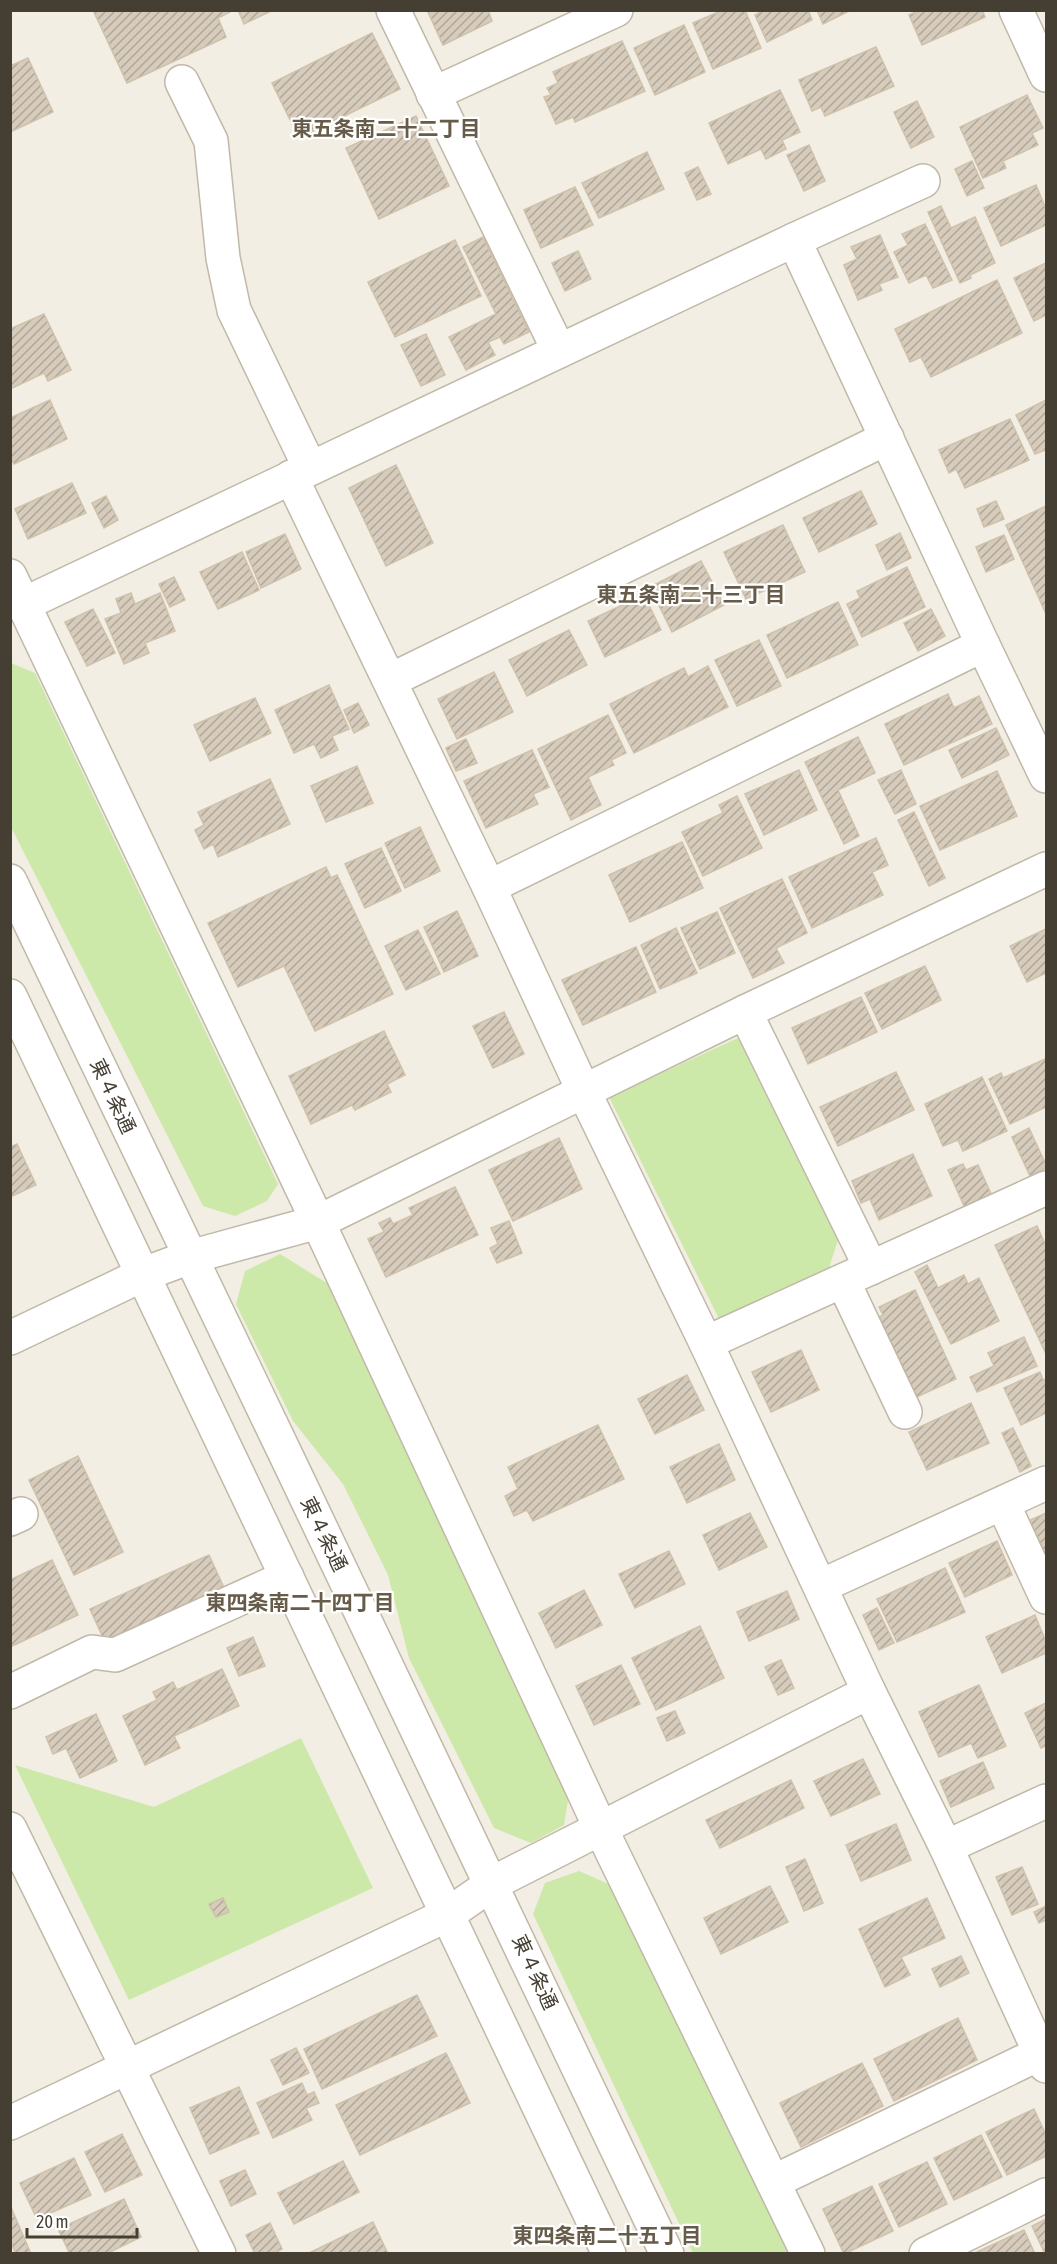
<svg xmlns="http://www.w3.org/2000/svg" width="1057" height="2264" font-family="'Asap Condensed','Noto Sans JP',sans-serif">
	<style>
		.park { fill: #cce9a9 }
		.building { fill: url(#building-hatch); stroke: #cfc1ab; stroke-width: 1.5 }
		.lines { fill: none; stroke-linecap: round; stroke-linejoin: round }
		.minor-casing { stroke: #c1b8a8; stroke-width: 36 }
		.minor { stroke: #fff; stroke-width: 33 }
		.labels { text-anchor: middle; stroke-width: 4.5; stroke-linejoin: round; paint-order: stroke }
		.street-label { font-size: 20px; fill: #443e33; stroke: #fff }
		.neighbourhood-label { font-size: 21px; font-weight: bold; fill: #675c4a; stroke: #fff }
	</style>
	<defs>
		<pattern id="building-hatch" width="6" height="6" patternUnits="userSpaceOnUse" patternTransform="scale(1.5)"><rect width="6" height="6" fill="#d7ccbb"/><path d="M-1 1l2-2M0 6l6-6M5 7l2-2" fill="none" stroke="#b0a799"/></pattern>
	</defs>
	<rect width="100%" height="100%" fill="#f2eee3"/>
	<!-- park -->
	<g class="park">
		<polygon points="11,663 35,673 278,1184 267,1201 235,1216 203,1206 11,827"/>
		<polygon points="738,1038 838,1240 827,1274 722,1325 609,1097"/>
		<polygon points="280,1254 330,1285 569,1794 564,1825 531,1843 494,1828 409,1658 388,1575 343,1484 293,1421 236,1304 245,1271"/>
		<polygon points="301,1738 373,1888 129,2000 15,1765 154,1807"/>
		<polygon points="579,1871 613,1886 788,2253 693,2253 533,1914 545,1883"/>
	</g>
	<!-- building -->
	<g class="building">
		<polygon points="93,10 229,10 230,12 218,18 226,37 127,83"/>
		<polygon points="238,10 273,10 244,24"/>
		<polygon points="427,10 488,10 492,21 443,45"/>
		<polygon points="723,10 745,10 761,48 713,69 693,23"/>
		<polygon points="764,10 808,10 812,20 767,42 755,15"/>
		<polygon points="817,10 851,10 823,24"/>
		<polygon points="921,10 982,10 985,17 922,45 909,15"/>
		<polygon points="684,25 705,72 655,95 634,48"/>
		<polygon points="372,33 400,89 299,138 272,83"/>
		<polygon points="622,41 645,91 575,122 573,117 556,124 544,97 551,95 547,88 558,83 553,72"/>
		<polygon points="876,47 894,86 825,116 821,107 812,111 799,80"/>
		<polygon points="28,58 53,112 10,132 10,66"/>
		<polygon points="780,90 800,132 782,140 786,149 766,159 761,149 728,164 709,123"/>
		<polygon points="1027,95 1043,128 1032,133 1038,145 1003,161 1006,168 983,178 960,127"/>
		<polygon points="917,101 934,137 911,148 894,112"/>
		<polygon points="416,116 449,186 379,219 346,148"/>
		<polygon points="809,145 825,181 804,191 787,155"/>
		<polygon points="647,152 664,189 599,218 582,183"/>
		<polygon points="972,161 984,188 967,196 955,169"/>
		<polygon points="698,167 711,194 697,200 685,173"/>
		<polygon points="1036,185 1046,209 1046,225 1001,246 984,208"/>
		<polygon points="575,187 593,225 541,248 524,210"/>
		<polygon points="941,206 951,228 975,217 995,263 970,275 971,278 960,283 928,212"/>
		<polygon points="925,224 952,280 933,288 926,275 909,283 894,252 908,245 902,234"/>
		<polygon points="880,235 898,277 879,284 882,290 858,300 844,265 857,259 851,247"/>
		<polygon points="483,237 529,332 504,344 500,337 488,342 495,355 466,370 449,337 496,314 463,247"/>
		<polygon points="455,240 481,296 395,337 368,282"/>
		<polygon points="578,251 591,279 565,291 552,263"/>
		<polygon points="1046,263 1046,315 1034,321 1014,278"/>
		<polygon points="997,280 1022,333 931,377 921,357 910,362 895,329"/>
		<polygon points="44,314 71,370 48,381 44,373 10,389 10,329"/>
		<polygon points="426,334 445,375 421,386 401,345"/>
		<polygon points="50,400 67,439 14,464 10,456 10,418"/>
		<polygon points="1046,400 1046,453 1045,450 1035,454 1016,415"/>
		<polygon points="1010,419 1029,460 965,488 956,469 949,473 939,450"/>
		<polygon points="396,465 433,543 386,566 349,488"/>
		<polygon points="72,483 86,513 28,539 15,509"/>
		<polygon points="861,491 877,524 819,552 803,518"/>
		<polygon points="106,496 118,520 104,528 92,503"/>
		<polygon points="996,501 1004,519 984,527 977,509"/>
		<polygon points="1046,506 1046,614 1006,525"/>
		<polygon points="783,525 805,572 746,599 724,552"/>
		<polygon points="900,533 911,558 887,570 876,545"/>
		<polygon points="285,534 301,569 261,588 246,552"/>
		<polygon points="1004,535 1014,559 986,572 976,547"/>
		<polygon points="242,552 259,590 218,609 200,572"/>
		<polygon points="701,561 724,605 672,632 650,587"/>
		<polygon points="907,567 925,607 862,637 847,604 860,598 857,591"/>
		<polygon points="174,577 185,600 170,607 159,584"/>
		<polygon points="131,593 135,604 160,593 175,631 145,643 149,653 124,664 105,619 121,613 116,599"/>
		<polygon points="644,595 661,630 605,657 588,621"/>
		<polygon points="838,602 858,645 787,678 767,635"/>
		<polygon points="93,609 115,653 87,666 65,622"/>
		<polygon points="931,609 945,636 918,651 904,623"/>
		<polygon points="569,630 587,665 527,696 509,660"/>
		<polygon points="759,640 781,686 737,706 715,660"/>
		<polygon points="708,666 728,707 634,753 610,704 684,668 688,677"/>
		<polygon points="494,672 513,712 457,739 438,699"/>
		<polygon points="329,685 349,729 332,736 338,750 321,758 314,744 294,753 275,710"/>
		<polygon points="948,694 954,708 979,696 992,724 904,765 885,724"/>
		<polygon points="255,698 271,733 210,761 194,725"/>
		<polygon points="358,703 369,725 354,733 344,710"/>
		<polygon points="608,715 626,753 611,760 614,765 588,777 601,805 571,820 538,749"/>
		<polygon points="996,728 1009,755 962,778 949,750"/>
		<polygon points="858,737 875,773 838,790 859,836 844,844 805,762"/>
		<polygon points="466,739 477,763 456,771 446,748"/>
		<polygon points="532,750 549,787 533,794 538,804 486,828 464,781"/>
		<polygon points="357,766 373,803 326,822 311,786"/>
		<polygon points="799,770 817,810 764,835 745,794"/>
		<polygon points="901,770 916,804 895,814 878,780"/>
		<polygon points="997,771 1017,816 940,850 920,806"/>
		<polygon points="270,779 290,824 218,857 213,844 204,849 195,830 204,825 198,812"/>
		<polygon points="737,796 762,848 703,876 682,832 723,813 719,805"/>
		<polygon points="914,812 945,878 929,886 898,820"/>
		<polygon points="420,827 440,871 405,888 385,843"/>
		<polygon points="876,838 888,865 872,872 883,895 812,928 789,877"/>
		<polygon points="682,842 703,888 630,922 609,875"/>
		<polygon points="381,848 401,891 365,908 345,864"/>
		<polygon points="326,867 331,878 337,875 393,994 315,1031 284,966 238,987 208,923"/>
		<polygon points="782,879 807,933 776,948 784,963 753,978 720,908"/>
		<polygon points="457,911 478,956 444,972 424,927"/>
		<polygon points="717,912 735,953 700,969 681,928"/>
		<polygon points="676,928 697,973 660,989 641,945"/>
		<polygon points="1046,929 1046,973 1027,982 1010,946"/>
		<polygon points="418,930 440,974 406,990 385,946"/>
		<polygon points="636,947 656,992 583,1025 562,980"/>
		<polygon points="925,966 941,1000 882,1029 865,993"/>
		<polygon points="861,997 877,1032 808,1064 792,1028"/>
		<polygon points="504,1012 524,1054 493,1068 473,1026"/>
		<polygon points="384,1031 405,1075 387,1084 391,1092 355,1110 352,1105 311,1124 289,1076"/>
		<polygon points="1045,1059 1046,1063 1046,1107 1010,1124 989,1079 1001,1073 1003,1078"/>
		<polygon points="896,1072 914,1110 838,1146 820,1107"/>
		<polygon points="982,1077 1007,1131 963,1151 958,1140 943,1146 925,1104"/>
		<polygon points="1029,1128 1046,1165 1046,1168 1030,1176 1012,1137"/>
		<polygon points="559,1138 582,1189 513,1221 489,1170"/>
		<polygon points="17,1144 36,1185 10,1197 10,1147"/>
		<polygon points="913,1154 932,1196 879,1220 870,1199 861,1203 852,1181"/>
		<polygon points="963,1164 966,1170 978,1165 992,1196 965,1208 948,1170"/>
		<polygon points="455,1187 478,1235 386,1277 368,1239 384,1232 379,1223 390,1218 393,1224 413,1215 409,1208"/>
		<polygon points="509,1221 522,1253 497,1263 490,1248 498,1244 491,1228"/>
		<polygon points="1037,1226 1046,1246 1046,1354 995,1245"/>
		<polygon points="927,1265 938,1288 964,1275 968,1284 979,1278 999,1321 951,1344 915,1272"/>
		<polygon points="915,1290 956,1379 908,1401 872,1321 883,1315 879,1307"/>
		<polygon points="1024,1337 1037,1366 977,1392 970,1377 994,1366 988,1353"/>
		<polygon points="801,1350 819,1390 771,1412 752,1372"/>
		<polygon points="1040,1372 1043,1380 1046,1379 1046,1413 1021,1425 1004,1388"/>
		<polygon points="687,1375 704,1410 655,1434 638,1399"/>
		<polygon points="971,1403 989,1443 927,1470 909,1432"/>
		<polygon points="598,1425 624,1479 533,1521 527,1510 514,1516 505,1496 518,1489 508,1467"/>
		<polygon points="1013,1428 1031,1466 1020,1472 1002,1433"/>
		<polygon points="719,1444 735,1480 687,1503 670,1467"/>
		<polygon points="78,1456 123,1552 74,1575 29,1480"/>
		<polygon points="750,1513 767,1547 719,1570 703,1535"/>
		<polygon points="1046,1513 1046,1559 1028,1521"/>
		<polygon points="997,1541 1012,1575 965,1597 949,1563"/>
		<polygon points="669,1551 685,1584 635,1608 619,1574"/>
		<polygon points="209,1555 224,1588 105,1642 90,1609"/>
		<polygon points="52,1560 78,1615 10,1647 10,1580"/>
		<polygon points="945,1568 965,1612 897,1642 877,1599"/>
		<polygon points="584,1590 602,1625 556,1648 539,1613"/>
		<polygon points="787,1591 799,1619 749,1641 737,1612"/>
		<polygon points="877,1608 894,1643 879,1650 863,1615"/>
		<polygon points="1035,1615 1046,1642 1046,1653 1002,1673 986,1637"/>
		<polygon points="700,1626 724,1678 656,1710 632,1658"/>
		<polygon points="253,1637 265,1666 239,1676 227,1648"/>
		<polygon points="781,1660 794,1688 778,1695 765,1667"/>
		<polygon points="621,1665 640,1704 594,1725 576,1686"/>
		<polygon points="222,1669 239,1706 174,1736 180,1748 145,1765 123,1716 157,1700 153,1692 173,1682 177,1690"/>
		<polygon points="979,1685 1006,1746 978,1758 971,1743 939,1757 919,1712"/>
		<polygon points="1046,1703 1046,1746 1041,1748 1025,1713"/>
		<polygon points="675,1711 685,1733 667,1741 657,1718"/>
		<polygon points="96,1714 117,1761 80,1778 66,1748 53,1754 46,1737"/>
		<polygon points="863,1759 880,1794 831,1816 814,1781"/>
		<polygon points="983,1762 994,1788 951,1807 940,1781"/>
		<polygon points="791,1780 804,1808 720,1848 706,1820"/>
		<polygon points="896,1824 911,1860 861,1881 846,1845"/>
		<polygon points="805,1859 823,1903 804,1911 786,1867"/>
		<polygon points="1022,1867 1038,1904 1012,1915 996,1877"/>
		<polygon points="770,1886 788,1922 721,1954 704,1918"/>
		<polygon points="223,1898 229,1912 216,1917 209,1904"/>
		<polygon points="927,1898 945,1938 901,1957 910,1975 885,1987 859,1929"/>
		<polygon points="1046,1906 1046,1920 1039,1923 1034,1912"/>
		<polygon points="961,1956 969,1973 940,1987 932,1969"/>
		<polygon points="417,1995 437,2036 322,2089 304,2049"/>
		<polygon points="958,2018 977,2060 894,2101 874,2059"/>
		<polygon points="296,2048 309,2073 283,2085 271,2060"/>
		<polygon points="446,2053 470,2103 360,2155 336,2105"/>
		<polygon points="862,2063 883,2106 801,2147 780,2103"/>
		<polygon points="302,2083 307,2095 314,2092 319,2103 306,2108 312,2120 273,2138 257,2103"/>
		<polygon points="239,2087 259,2133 210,2154 190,2108"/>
		<polygon points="1034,2109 1046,2135 1046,2156 1007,2175 986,2132"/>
		<polygon points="122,2134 142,2175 105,2192 85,2152"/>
		<polygon points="981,2135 1002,2177 954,2200 934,2158"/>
		<polygon points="74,2158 91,2195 37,2219 20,2183"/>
		<polygon points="343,2161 359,2192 294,2224 278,2193"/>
		<polygon points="927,2162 947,2204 899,2227 879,2184"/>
		<polygon points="245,2170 256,2194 231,2206 220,2181"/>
		<polygon points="872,2186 893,2231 844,2254 823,2209"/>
		<polygon points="124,2199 141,2237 106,2254 70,2254 58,2229"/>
		<polygon points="10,2205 31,2254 16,2254 10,2241"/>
		<polygon points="1046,2219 1046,2254 1045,2254 1032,2226"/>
		<polygon points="373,2222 388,2254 310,2254 309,2253"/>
		<polygon points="270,2223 282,2249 273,2254 255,2254 246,2235"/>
		<polygon points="1024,2230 1035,2254 977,2254 977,2252"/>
	</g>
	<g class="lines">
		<defs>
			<g id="minor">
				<polyline points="393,10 559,351"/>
				<polyline points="1016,10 1046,75"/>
				<polyline points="182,82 211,141 223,258 234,310 310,468"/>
				<polyline points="433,94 616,10"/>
				<polyline points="794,240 983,645 1046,776"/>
				<polyline points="291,477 489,887 584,1092 706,1343 869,1692 946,1847 1046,2066"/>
				<polyline points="10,576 318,1222 600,1827 808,2254"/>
				<polyline points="22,605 794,240 923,181"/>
				<polyline points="391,680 887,438"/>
				<path d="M 10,881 C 229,1339 451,1794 667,2254"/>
				<polyline points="489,887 983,645"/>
				<polyline points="10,996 609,2254"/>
				<polyline points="745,1012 871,1268"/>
				<polyline points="843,1281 905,1412"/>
				<polyline points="10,1338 144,1274 190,1257 318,1222 745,1012 1046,869"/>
				<polyline points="706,1343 1046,1188"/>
				<polyline points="1003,1504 1046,1597"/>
				<polyline points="10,1519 21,1514"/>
				<polyline points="821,1586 1046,1483"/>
				<polyline points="10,1692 92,1652 115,1655 287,1577"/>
				<polyline points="10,1829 219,2254"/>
				<polyline points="946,1847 1046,1801"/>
				<polyline points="10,2123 447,1915 493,1883 869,1692"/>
				<polyline points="773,2182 1041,2053"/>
				<polyline points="926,2254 1046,2195"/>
			</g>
		</defs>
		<!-- minor casing -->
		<use href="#minor" class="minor-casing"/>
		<!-- minor -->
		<use href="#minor" class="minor"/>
	</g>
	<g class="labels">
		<!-- street labels -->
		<g class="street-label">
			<text transform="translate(113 1096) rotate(65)" y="7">東４条通</text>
			<text transform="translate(324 1534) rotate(64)" y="7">東４条通</text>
			<text transform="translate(535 1972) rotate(65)" y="7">東４条通</text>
		</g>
		<!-- neighbourhood labels -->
		<g class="neighbourhood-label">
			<text x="386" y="136">東五条南二十二丁目</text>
			<text x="691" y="602">東五条南二十三丁目</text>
			<text x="300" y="1610">東四条南二十四丁目</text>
			<text x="607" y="2243">東四条南二十五丁目</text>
		</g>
	</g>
	<!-- border -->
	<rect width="1057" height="2264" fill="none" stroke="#443e33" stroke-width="24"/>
	<!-- scale -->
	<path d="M27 2228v9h110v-9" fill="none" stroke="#443e33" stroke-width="3"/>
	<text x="36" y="2228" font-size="18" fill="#443e33" stroke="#ffffff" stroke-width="4.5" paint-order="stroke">20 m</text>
</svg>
